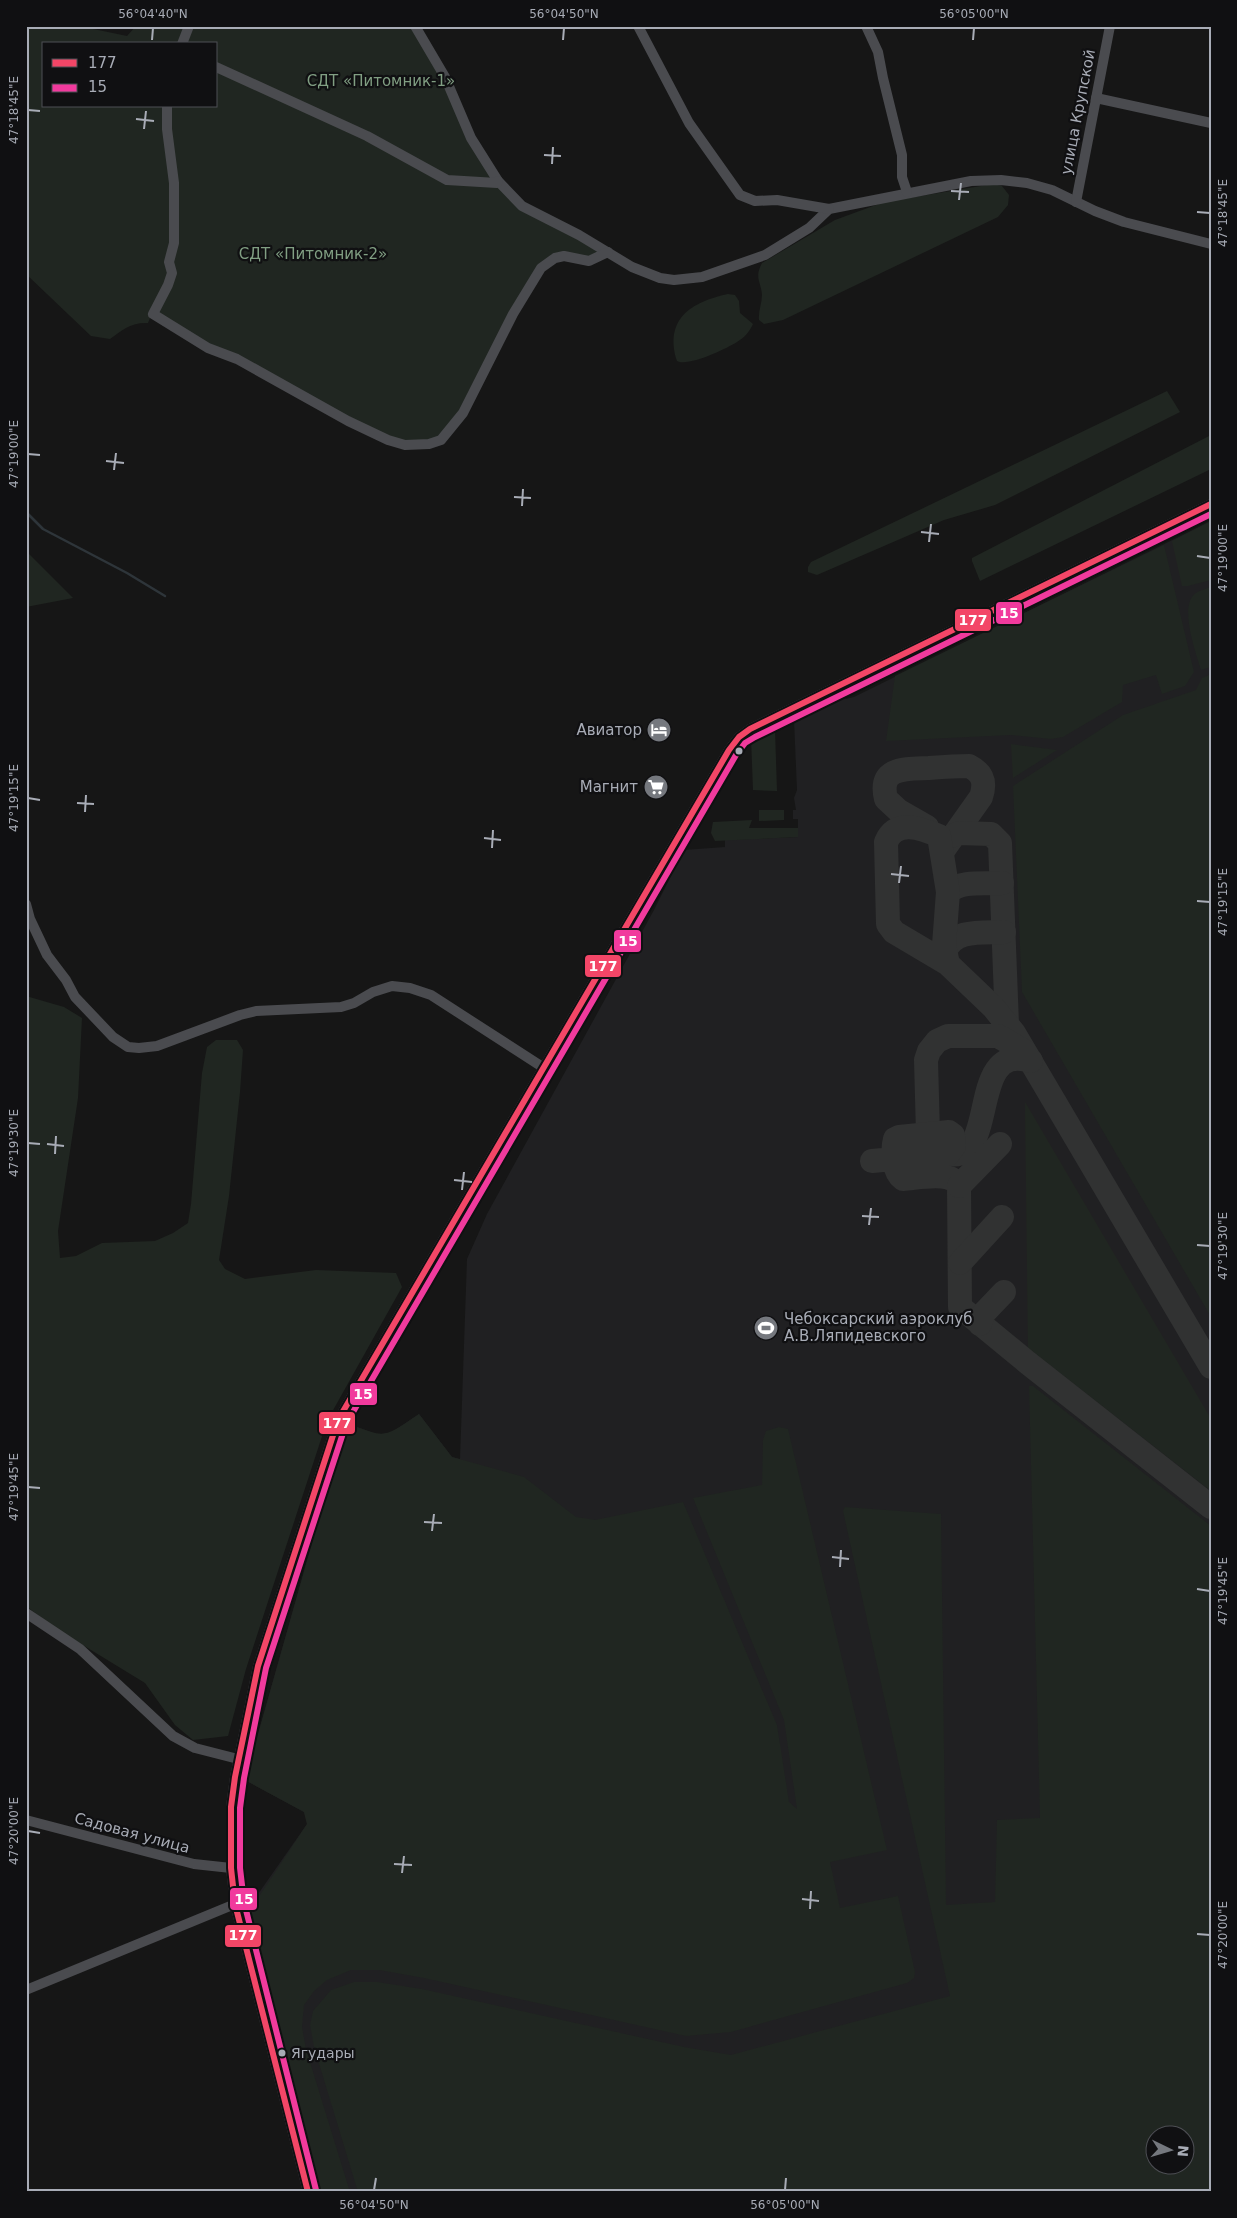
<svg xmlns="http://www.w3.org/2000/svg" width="1237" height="2218" font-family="'DejaVu Sans',sans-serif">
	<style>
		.built { fill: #202022; fill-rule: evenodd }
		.green { fill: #202621; fill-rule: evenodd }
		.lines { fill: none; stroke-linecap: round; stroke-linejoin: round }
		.stream { stroke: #2e353a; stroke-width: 2.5 }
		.taxiway { stroke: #313232; stroke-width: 24 }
		.minor { stroke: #4a4b4f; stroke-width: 10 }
		.bus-1-casing { stroke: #101012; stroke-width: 10 }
		.bus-2-casing { stroke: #101012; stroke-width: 10 }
		.bus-1 { stroke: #f34667; stroke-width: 6 }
		.bus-2 { stroke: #f13a9d; stroke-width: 6 }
		.ticks { fill: none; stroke: #a8acb6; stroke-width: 2 }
		.bus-dot { fill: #a8acb6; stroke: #101012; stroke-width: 2 }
		.labels { text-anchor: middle; stroke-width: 4.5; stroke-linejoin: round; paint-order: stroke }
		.bus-label { font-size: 14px; fill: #a8acb6; stroke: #101012; text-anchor: start }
		.park-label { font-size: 15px; fill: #819f83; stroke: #101012 }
		.street-label { font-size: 15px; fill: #a8acb6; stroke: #101012 }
		.poi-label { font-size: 15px; fill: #a8acb6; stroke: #101012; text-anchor: end }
		.line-badge { stroke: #101012; stroke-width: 2 }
		.badge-label { font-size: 14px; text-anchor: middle; font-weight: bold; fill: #fff }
		.neatline { fill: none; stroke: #a8acb6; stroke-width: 2 }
		.ticks-label { font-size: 12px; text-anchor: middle; fill: #a8acb6 }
	</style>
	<rect width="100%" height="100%" fill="#161616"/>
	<!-- built -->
	<path class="built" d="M 1211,521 L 1211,2192 L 321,2192 L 254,1941 L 250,1916 L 256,1897 L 307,1824 L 304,1812 L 245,1780 L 346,1423 L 379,1435 L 392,1432 L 419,1414 L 452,1457 L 460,1459 L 467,1259 L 487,1214 L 654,910 L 684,850 L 725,847 L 725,840 L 798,837 L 798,819 L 793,819 L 793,810 L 796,810 L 794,798 L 797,790 L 794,720 L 844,696 L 846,699 L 854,697 ZM 1154,2136 L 1184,2136 L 1184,2166 L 1154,2166 Z"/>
	<!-- green -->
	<g class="green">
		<path d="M 26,26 L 79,26 L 127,36 L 136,26 L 414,26 L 444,79 L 469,139 L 497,181 L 495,182 L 447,180 L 367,134 L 216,65 L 216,44 L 44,44 L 44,106 L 216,106 L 216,70 L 368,138 L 447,182 L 500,186 L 521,208 L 570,232 L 602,252 L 589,259 L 580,260 L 565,255 L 555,256 L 540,267 L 515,309 L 461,412 L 447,431 L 431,443 L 406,443 L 388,438 L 347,419 L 238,358 L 209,347 L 152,313 L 148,323 C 132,322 122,330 110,339 L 91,336 L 26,274 Z"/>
		<path d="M 993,184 L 1002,186 L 1009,195 L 1008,205 L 998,217 L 783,320 L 764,324 L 759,320 C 758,312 762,303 762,295 C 761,281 754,278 762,263 L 835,220 L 884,202 Z"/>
		<path d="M 728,294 L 735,295 L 739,301 L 740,313 L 753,324 C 750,331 744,338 737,342 C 726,349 688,367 677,361 C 664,319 691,302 728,294 Z"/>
		<polygon points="1167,391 1180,412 995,505 944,520 817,575 808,572 808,567 811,562"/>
		<polygon points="1211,435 1211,469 980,581 972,561 972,558"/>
		<polygon points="1211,521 1211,580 1188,586 1182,586 1172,541"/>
		<polygon points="1164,545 1194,672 1185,686 1162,694 1156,675 1123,685 1122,702 1063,737 1051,739 1011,735 886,741 895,676"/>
		<polygon points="26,551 73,598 26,607"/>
		<path d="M 1211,587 L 1211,667 L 1201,670 C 1196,653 1178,604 1196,593 C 1200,590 1206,589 1211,587 Z"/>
		<polygon points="1211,674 1211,1317 1022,992 1013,786 1123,715 1196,690 1202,678"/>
		<polygon points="775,730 777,791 753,790 751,738"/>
		<polygon points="1011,744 1057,750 1013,778"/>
		<polygon points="759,810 784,810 784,820 759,821"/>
		<polygon points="752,820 749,828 798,828 798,837 715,841 711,833 713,822"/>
		<polygon points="26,996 64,1007 82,1018 78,1098 58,1231 60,1258 76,1256 102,1243 155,1241 173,1233 188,1223 191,1204 202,1073 207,1047 216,1040 237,1040 243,1050 240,1092 229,1196 219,1260 225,1269 245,1279 316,1270 396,1273 402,1287 327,1421 246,1669 228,1736 193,1740 175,1725 145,1683 55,1628 26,1606"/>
		<polygon points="1025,1102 1211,1419 1211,1491 1028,1348"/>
		<path d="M 1029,1386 L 1033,1386 L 1211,1526 L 1211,2192 L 358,2192 L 314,2047 L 310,2025 L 313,2011 L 331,1990 L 354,1982 L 377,1982 L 422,1989 L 684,2047 L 731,2055 L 950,1996 L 843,1511 L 845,1507 L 941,1514 L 946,1905 L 995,1902 L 997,1820 L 1040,1818 ZM 1154,2136 L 1184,2136 L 1184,2166 L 1154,2166 Z"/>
		<path d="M 419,1414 L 452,1457 L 524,1477 L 576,1517 L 595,1520 L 683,1502 L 777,1725 L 789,1802 L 797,1809 L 784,1720 L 693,1498 L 762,1485 L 763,1440 L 766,1431 L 779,1427 L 788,1429 L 887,1850 L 830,1862 L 840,1908 L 898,1896 L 915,1972 L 914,1978 L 907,1983 L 731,2032 L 686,2036 L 424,1978 L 379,1970 L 351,1970 L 327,1980 L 314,1991 L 304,2005 L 302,2027 L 306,2049 L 350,2192 L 321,2192 L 254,1941 L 250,1916 L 252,1907 L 307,1824 L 304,1812 L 245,1780 L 346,1423 C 387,1438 382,1439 419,1414 Z"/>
	</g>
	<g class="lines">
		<!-- stream -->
		<polyline class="stream" points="26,512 43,529 127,573 165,596"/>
		<!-- taxiway -->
		<g class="taxiway">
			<path d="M 927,827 L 899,811 L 886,799 C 878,766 907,769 929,768 C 942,767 955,766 969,766 C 983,773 986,782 981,797 L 942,852"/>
			<polyline points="952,836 959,833 991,834 1000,843 1007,1024"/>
			<path d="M 948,892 C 962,880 984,884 1002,883"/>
			<path d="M 945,952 C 953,928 984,933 1004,932"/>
			<path d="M 948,964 L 894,932 L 888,924 L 886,842 C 896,819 921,828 939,836 L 948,892 L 944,945 L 948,964 L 993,1007 L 1014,1033 L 1211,1367"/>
			<path d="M 1024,1051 L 998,1036 L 948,1036 L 937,1041 L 929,1051 L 926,1060 L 928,1134 C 932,1144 938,1152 949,1154 C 1000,1162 966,1041 1031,1061"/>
			<path d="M 872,1161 L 948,1154 L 954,1146 L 953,1135 L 949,1132 L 899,1137 L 895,1139 C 892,1150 893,1172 903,1179 C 919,1178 951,1170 959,1186 L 960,1307 L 1028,1363 L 1211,1507"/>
			<polyline points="959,1186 1000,1144"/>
			<polyline points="960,1263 1002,1217"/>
			<polyline points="980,1324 983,1314 1004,1292"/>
		</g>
		<!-- minor -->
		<g class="minor">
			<polyline points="415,26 445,77 471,138 498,181 522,206 579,235 632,267 660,278 674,280 702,277 765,255 809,228 829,209 971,181 1001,180 1027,183 1052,190 1095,211 1124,222 1211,244"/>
			<polyline points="638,26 689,123 740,195 755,201 777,200 829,209"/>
			<polyline points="866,26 878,52 883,78 902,155 902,177 907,192"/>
			<polyline points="182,44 189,26"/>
			<polyline points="216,67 367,136 447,180 497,183 498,181"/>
			<polyline points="1096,98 1211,123"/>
			<polyline points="167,106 167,129 174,183 174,243 169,262 172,273 168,285 153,314 208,348 237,359 348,421 388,440 405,445 429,444 441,440 463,413 513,314 541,268 555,258 564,256 589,261 608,252"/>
			<polyline points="1076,202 1110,26"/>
			<polyline points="26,904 30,919 47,955 66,980 75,997 113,1037 128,1047 139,1048 157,1046 240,1015 256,1011 341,1007 354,1003 373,992 392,986 410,988 431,995 544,1068"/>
			<polyline points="26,1613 80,1649 173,1736 195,1748 238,1759"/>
			<polyline points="26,1820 194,1864 231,1868"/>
			<polyline points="26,1990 235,1904"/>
			<polyline points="308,2192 235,1904 231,1868 231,1807 235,1777 258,1666 338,1420 729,750 739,737 750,729 1211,504"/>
		</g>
		<defs>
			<polyline id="bus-1" points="308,2192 235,1904 231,1868 231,1807 235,1777 258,1666 338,1420 729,750 739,737 750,729 1211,504"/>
			<polyline id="bus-2" points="316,2190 244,1902 240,1868 240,1808 244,1778 266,1668 346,1424 736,755 745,743 755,737 1211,514"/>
		</defs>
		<!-- bus-1 casing -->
		<use href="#bus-1" class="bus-1-casing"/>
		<!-- bus-2 casing -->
		<use href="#bus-2" class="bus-2-casing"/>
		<!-- bus-1 -->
		<use href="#bus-1" class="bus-1"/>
		<!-- bus-2 -->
		<use href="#bus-2" class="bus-2"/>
	</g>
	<!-- ticks -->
	<path class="ticks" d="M 152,40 L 153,28M 563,40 L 564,28M 973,40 L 974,28M 28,110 L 40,111M 136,119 L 154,121M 144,129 L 146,111M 544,155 L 561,156M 552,164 L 553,147M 951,191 L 969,192M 959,200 L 961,183M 1197,212 L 1210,213M 28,454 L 40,455M 106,461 L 124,463M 114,470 L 116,453M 514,497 L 531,498M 522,506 L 523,489M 921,532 L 939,534M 929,542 L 931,524M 1197,556 L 1210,558M 28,798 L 40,800M 77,803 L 94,804M 85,812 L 86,795M 484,838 L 501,840M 492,848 L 493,830M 891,874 L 909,876M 899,883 L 901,866M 1197,901 L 1210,902M 28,1143 L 40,1144M 47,1144 L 64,1146M 55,1154 L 56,1136M 454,1180 L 472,1182M 462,1190 L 464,1172M 862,1216 L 879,1217M 869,1225 L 871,1208M 1197,1245 L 1210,1246M 28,1487 L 40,1488M 424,1522 L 442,1523M 432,1531 L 434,1514M 832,1557 L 849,1559M 840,1567 L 841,1550M 1197,1589 L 1210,1591M 28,1831 L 40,1833M 394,1864 L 412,1865M 402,1873 L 404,1856M 802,1899 L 819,1901M 810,1909 L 811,1891M 1197,1934 L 1210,1935M 374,2190 L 376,2178M 785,2190 L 786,2178"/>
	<!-- icons -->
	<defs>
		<symbol id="hotel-disc" viewBox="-11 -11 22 22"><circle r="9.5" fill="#75787e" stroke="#101012"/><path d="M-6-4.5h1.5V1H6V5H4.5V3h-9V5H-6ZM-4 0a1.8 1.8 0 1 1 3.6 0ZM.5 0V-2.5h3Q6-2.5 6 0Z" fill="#fff"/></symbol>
		<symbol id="supermarket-disc" viewBox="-11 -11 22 22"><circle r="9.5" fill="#75787e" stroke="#101012"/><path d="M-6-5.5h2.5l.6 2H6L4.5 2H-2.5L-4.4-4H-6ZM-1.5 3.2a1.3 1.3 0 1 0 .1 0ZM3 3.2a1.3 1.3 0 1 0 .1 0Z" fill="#fff"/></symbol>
		<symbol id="stadium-disc" viewBox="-11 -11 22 22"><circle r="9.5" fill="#75787e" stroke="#101012"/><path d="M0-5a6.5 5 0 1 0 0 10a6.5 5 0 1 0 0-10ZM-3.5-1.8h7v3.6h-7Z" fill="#fff"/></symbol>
	</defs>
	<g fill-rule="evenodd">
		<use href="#hotel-disc" x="645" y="716" width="28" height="28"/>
		<use href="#supermarket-disc" x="642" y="773" width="28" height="28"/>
		<use href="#stadium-disc" x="752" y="1314" width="28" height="28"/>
	</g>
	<!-- markers -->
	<g class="bus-dot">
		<circle cx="739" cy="751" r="4.5"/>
		<circle cx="282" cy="2053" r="4.5"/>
	</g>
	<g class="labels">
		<!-- bus labels -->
		<g class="bus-label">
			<text x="291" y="2058">Ягудары</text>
		</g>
		<!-- park labels -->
		<g class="park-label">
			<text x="381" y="86">СДТ «Питомник-1»</text>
			<text x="313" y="259">СДТ «Питомник-2»</text>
		</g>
		<!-- street labels -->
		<g class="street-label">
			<text transform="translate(1078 112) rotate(-79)" y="5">улица Крупской</text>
			<text transform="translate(132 1833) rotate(15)" y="5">Садовая улица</text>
		</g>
		<!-- poi labels -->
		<g class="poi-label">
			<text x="642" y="735">Авиатор</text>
			<text x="638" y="792">Магнит</text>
			<text x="784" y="1324" text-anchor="start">Чебоксарский аэроклуб<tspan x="784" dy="17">А.В.Ляпидевского</tspan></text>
		</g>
	</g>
	<g class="line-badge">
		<rect x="995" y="601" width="28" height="24" rx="5" fill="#f13a9d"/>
		<rect x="954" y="608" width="38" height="24" rx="5" fill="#f34667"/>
		<rect x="613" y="929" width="29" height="24" rx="5" fill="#f13a9d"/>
		<rect x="584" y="954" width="38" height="24" rx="5" fill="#f34667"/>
		<rect x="349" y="1382" width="29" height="24" rx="5" fill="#f13a9d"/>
		<rect x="318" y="1411" width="38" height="24" rx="5" fill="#f34667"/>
		<rect x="229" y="1887" width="29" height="24" rx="5" fill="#f13a9d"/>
		<rect x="224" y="1924" width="38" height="24" rx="5" fill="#f34667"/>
	</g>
	<g class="badge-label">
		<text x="1009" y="618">15</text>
		<text x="973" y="625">177</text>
		<text x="628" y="946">15</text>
		<text x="603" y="971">177</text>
		<text x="363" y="1399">15</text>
		<text x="337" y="1428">177</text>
		<text x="244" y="1904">15</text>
		<text x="243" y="1940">177</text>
	</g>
	<!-- border -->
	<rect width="1237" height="2218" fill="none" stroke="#101012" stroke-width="55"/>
	<!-- legend -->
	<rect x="42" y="42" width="175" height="65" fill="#101012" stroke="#4d4e54"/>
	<rect x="52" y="59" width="25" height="8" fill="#f34667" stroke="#4d4e54"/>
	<text x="88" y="68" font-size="15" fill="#a8acb6">177</text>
	<rect x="52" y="84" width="25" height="8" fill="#f13a9d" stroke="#4d4e54"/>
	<text x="88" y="92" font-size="15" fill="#a8acb6">15</text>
	<!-- north arrow -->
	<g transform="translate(1170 2150) rotate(95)"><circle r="24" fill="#101012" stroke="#4d4e54"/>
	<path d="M0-4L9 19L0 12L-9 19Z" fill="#75787e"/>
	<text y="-8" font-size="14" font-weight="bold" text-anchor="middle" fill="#a8acb6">N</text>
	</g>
	<rect x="28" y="28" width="1182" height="2162" class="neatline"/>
	<g class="ticks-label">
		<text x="153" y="18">56°04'40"N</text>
		<text x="564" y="18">56°04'50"N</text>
		<text x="974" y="18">56°05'00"N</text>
		<text transform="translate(14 110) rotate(-90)" y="4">47°18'45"E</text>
		<text transform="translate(1223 213) rotate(-90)" y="4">47°18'45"E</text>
		<text transform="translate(14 454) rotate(-90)" y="4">47°19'00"E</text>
		<text transform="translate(1223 558) rotate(-90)" y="4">47°19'00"E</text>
		<text transform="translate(14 798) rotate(-90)" y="4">47°19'15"E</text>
		<text transform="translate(1223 902) rotate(-90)" y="4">47°19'15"E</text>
		<text transform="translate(14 1143) rotate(-90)" y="4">47°19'30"E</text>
		<text transform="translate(1223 1246) rotate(-90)" y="4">47°19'30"E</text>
		<text transform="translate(14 1487) rotate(-90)" y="4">47°19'45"E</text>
		<text transform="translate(1223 1591) rotate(-90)" y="4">47°19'45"E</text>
		<text transform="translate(14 1831) rotate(-90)" y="4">47°20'00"E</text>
		<text transform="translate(1223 1935) rotate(-90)" y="4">47°20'00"E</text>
		<text x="374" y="2209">56°04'50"N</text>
		<text x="785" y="2209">56°05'00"N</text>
	</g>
</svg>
